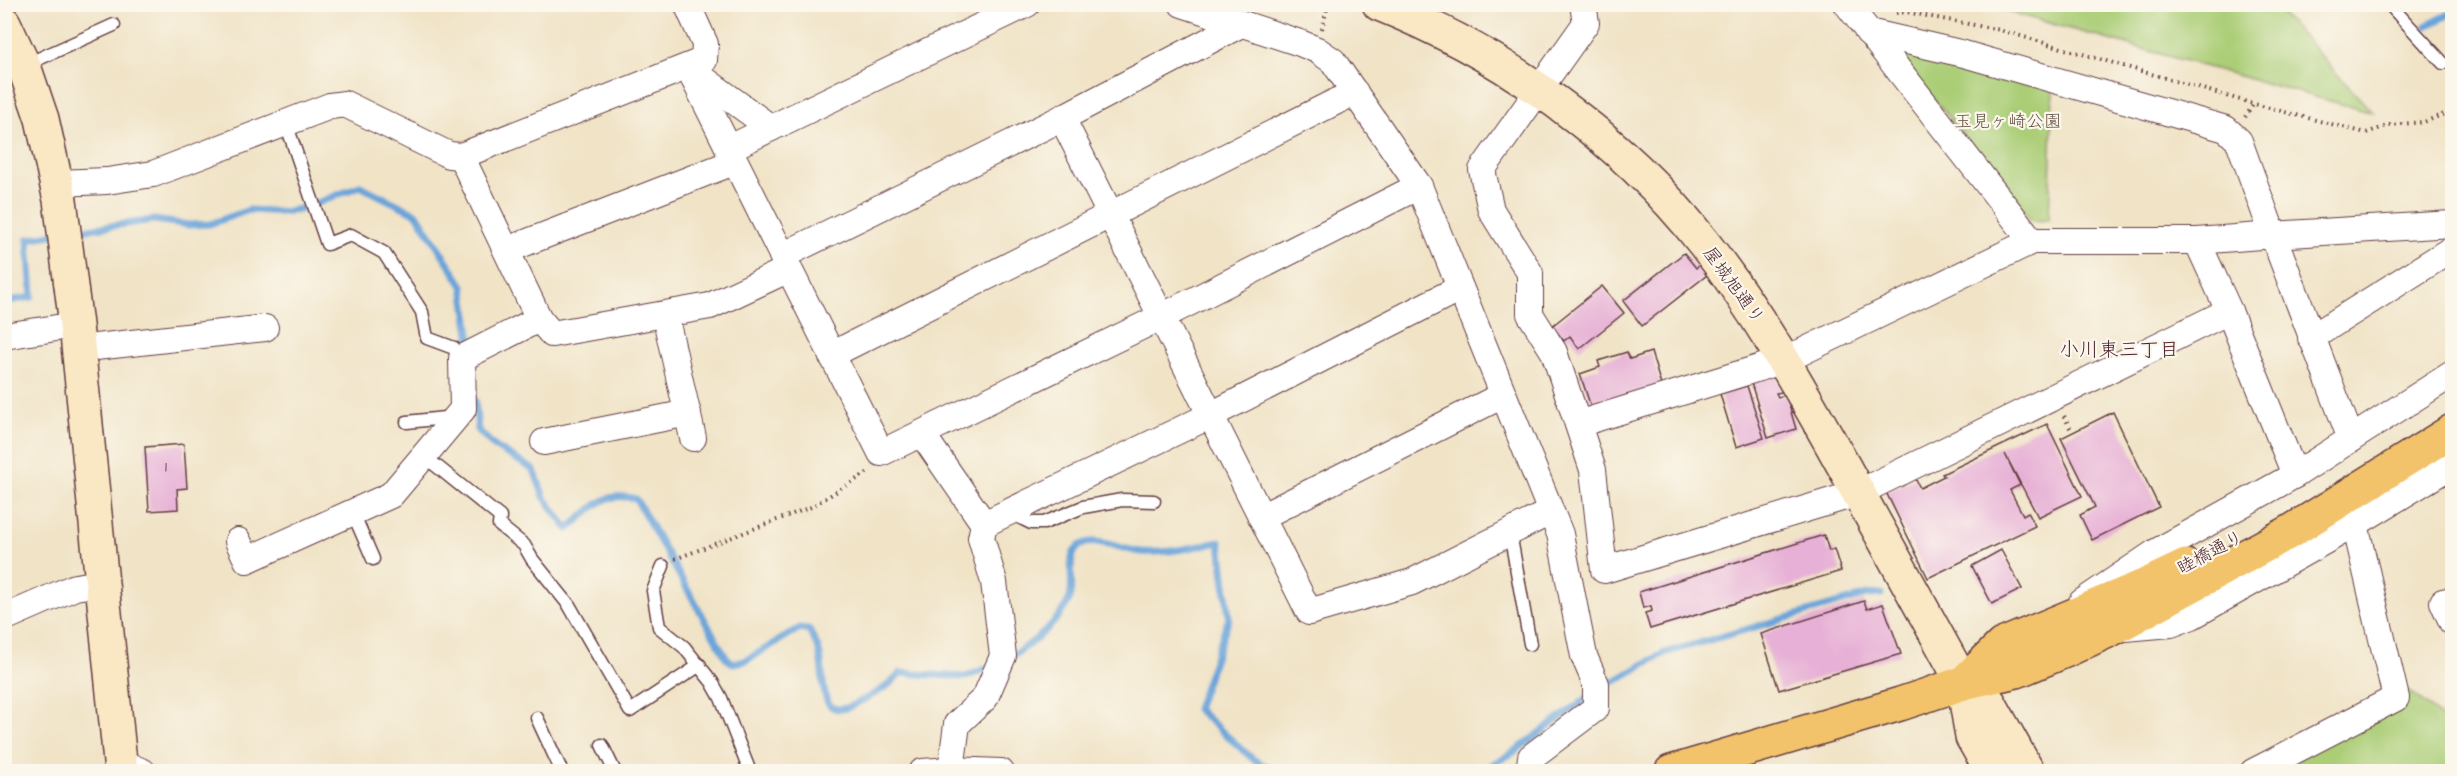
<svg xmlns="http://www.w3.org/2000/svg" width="2457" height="776" font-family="'Architects Daughter','Klee One',sans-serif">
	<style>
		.green { fill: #aacd76; stroke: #7a7650; stroke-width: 1.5 }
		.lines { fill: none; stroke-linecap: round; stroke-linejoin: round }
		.stream { stroke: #6ba4da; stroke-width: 7 }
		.building { fill: #e7b0d6 }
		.lane-casing { stroke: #633c42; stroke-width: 15 }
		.street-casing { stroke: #633c42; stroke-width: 28 }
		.secondary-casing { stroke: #633c42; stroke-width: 36 }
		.primary-casing { stroke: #633c42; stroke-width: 36 }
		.path { stroke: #633c42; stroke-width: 4; stroke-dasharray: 1.5 4.5; stroke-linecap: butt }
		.lane { stroke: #fff; stroke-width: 12 }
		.street { stroke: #fff; stroke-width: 26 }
		.secondary { stroke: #fae7c3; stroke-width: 33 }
		.primary { stroke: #f2c36a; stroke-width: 33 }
		.labels { text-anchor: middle; stroke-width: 4.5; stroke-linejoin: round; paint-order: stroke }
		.number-label { font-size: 15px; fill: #714356 }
		.park-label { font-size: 18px; fill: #675342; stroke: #fbf7ec }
		.street-label { font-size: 18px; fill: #4a1f2b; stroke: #fbf7ec }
		.neighbourhood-label { font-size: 20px; fill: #4a1f2b; stroke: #fbf7ec }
	</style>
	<rect width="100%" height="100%" fill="#fbf7ec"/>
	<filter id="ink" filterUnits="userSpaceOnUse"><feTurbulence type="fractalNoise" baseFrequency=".0167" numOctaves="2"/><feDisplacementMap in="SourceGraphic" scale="12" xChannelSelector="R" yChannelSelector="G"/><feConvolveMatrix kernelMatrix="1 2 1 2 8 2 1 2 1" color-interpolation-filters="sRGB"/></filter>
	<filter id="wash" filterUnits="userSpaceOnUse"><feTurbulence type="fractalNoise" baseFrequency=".008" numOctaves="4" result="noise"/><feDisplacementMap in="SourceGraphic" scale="24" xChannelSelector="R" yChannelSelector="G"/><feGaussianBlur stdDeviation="1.35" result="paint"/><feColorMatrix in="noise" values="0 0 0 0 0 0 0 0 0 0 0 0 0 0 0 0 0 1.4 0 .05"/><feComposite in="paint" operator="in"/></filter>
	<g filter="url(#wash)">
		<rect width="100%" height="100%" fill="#f0e3c6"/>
		<!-- green -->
		<g class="green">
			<polygon points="1984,5 2274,5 2373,113"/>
			<polygon points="1901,41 2053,89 2049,220 2032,221 1896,51"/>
			<polygon points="2403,686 2452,726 2452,771 2277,772"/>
		</g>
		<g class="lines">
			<!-- stream -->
			<g class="stream">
				<polyline points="2426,26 2452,13"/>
				<polyline points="73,231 154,220 189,225 210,224 249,210 284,212 305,208 360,186 417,214 463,286 472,348"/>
				<polyline points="4,302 32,297 28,239 56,234"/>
				<path d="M 475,401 L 478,430 L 494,446 L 534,470 L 544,497 L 568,529 C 593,509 602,490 636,499 L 727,659 L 733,663 L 745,661 L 800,628 L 809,630 C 813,638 819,647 820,655 C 825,679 817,727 859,702 C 874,694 890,687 900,673 L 966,677 L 992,666"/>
				<path d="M 1010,657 C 1032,644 1058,623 1069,600 C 1078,583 1058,545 1092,542 C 1107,541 1127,551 1142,552 C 1168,554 1195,546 1220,542 L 1229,618 L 1197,709 L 1254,760 L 1278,772"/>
				<polyline points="1602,688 1664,653 1867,595 1881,594"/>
				<polyline points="1478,772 1511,754 1590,696"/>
			</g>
		</g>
		<g id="blocks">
			<!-- building -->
			<g class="building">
				<polygon points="1684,253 1696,268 1700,265 1707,275 1642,326 1623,301"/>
				<polygon points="1602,286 1624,313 1579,349 1570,336 1564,341 1552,326"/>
				<polygon points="1627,352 1630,359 1651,352 1661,385 1591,407 1580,374 1600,367 1598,361"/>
				<polygon points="1771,377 1778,379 1782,392 1776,393 1778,397 1786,395 1796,429 1768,438 1751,383"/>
				<polygon points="1747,386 1764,438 1736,447 1720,394"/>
				<polygon points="2113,412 2159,507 2092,540 2080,515 2095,507 2061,438"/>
				<polygon points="2047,424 2082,496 2038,517 2005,454 2020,485 2010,490 2023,515 2028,512 2035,526 1928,578 1886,492 1915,478 1920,488 1944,476 1942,474"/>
				<polygon points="184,444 187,488 177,489 178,509 149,511 145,447"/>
				<polygon points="1824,535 1829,551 1834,549 1841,571 1650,629 1645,613 1652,611 1651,606 1643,608 1639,592"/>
				<polygon points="2001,550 2022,589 1992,604 1972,566"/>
				<polygon points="1864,601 1867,609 1883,604 1901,654 1779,690 1761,634"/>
			</g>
		</g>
	</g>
	<g filter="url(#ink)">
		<use href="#blocks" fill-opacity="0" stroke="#633c42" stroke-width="1.5"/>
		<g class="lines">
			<defs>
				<g id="lane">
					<polyline points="2389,4 2443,63"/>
					<polyline points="25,65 114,25"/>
					<polyline points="286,123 327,244 351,235 384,253 422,312 427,338 454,348 462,358"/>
					<polyline points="407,422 454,417"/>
					<polyline points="424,456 500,517 499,525 524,545 532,559 569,605 630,711 700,665"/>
					<polyline points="353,513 373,559"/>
					<polyline points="1011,513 1031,523 1044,523 1083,507 1122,500 1154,501"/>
					<polyline points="1510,533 1530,644"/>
					<polyline points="663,566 653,591 659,627 684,647 712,682 721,698 750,772"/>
					<polyline points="537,718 562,772"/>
					<polyline points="602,745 615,772"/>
				</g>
				<g id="street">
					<polyline points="1182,4 1300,43 1317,50 1333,61 1419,186 1560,534 1584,656 1596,684 1596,708 1531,757 1529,772"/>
					<polyline points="1583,4 1586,23 1482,170 1491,210 1530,273 1530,314 1554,352 1593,470 1604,570 1858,493 2229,311 2295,475"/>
					<polyline points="1847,4 2032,241 2197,241 2273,235 2351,439"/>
					<polyline points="1868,32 1964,54 2226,129 2239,141 2273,235 2452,224"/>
					<polyline points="688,67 881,453 1161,317 1419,186"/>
					<polyline points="690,69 771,128 1027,4"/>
					<polyline points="1062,118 1309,612 1412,582 1550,512"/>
					<polyline points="728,149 771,128"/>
					<polyline points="461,156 539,319 552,334 710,306 789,269"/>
					<polyline points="57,183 107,181 153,174 330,106 345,104 449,155 461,156 704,60 705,44 687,4"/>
					<polyline points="2197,241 2229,311"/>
					<polyline points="507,250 734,162"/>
					<polyline points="782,256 1062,118 1241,24"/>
					<polyline points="665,315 693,438"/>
					<polyline points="4,336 76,325"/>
					<polyline points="2311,338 2452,249"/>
					<polyline points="78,349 265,328"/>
					<polyline points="831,355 1355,92"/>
					<polyline points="1578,424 1785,360 2032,241"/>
					<polyline points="922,434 984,524 1211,415 1460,288"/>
					<polyline points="544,442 688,413"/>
					<polyline points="1261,517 1503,395"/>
					<polyline points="238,541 247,560 391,495 463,409 462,358 539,319"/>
					<polyline points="2452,600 2443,602 2452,622"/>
					<polyline points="2082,602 2156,552 2295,475 2452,374"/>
					<polyline points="4,618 75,587 102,583"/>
					<polyline points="2114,629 2171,624 2192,616 2355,524 2452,465"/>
					<polyline points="120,762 143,772"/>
					<polyline points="951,770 957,724 985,698 1003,656 994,582 981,538 984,524"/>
					<polyline points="922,772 951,770 1001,772"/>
					<polyline points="2253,772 2396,698 2355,524"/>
				</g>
				<g id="secondary">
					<path d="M 1379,4 C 1502,53 1621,137 1703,242 C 1758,312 1800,388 1843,465 C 1883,538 1923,610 1963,683 L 1972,737 L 1992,772"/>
					<polyline points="4,23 24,66 42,119 60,200 76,325 121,772"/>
					<polyline points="1963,683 1989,702 2028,772"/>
				</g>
				<g id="primary">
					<polyline points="1963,683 2002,645 2146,585 2186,566"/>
					<polyline points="1671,772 1900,704 1963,683 2017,671 2065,651 2112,629 2290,532 2452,431"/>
				</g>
			</defs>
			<!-- lane casing -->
			<use href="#lane" class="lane-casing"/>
			<!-- street casing -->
			<use href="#street" class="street-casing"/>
			<!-- secondary casing -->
			<use href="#secondary" class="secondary-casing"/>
			<!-- primary casing -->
			<use href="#primary" class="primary-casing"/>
			<!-- path -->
			<g class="path">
				<polyline points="1896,13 1906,12 2000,30 2254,104"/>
				<polyline points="1322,29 1328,4"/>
				<polyline points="2245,117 2254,104 2366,133 2390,125 2424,122 2452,111"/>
				<polyline points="2064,416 2072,432"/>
				<polyline points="675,559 811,507 870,471"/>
			</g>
			<!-- lane -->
			<use href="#lane" class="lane"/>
			<!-- street -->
			<use href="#street" class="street"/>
			<!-- secondary -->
			<use href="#secondary" class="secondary"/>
			<!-- primary -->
			<use href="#primary" class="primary"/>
		</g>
	</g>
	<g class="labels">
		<!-- number labels -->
		<g class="number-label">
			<text x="166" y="472">1</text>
		</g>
		<!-- park labels -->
		<g class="park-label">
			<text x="2008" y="127">玉見ヶ崎公園</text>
		</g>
		<!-- street labels -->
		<g class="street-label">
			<text transform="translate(1734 285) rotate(54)" y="6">屋城旭通り</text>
			<text transform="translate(2210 552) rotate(-28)" y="6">睦橋通り</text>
		</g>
		<!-- neighbourhood labels -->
		<g class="neighbourhood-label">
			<text x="2119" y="356">小川東三丁目</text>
		</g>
	</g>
	<!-- margin -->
	<rect width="2457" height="776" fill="none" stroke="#fbf7ec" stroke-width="24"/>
</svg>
